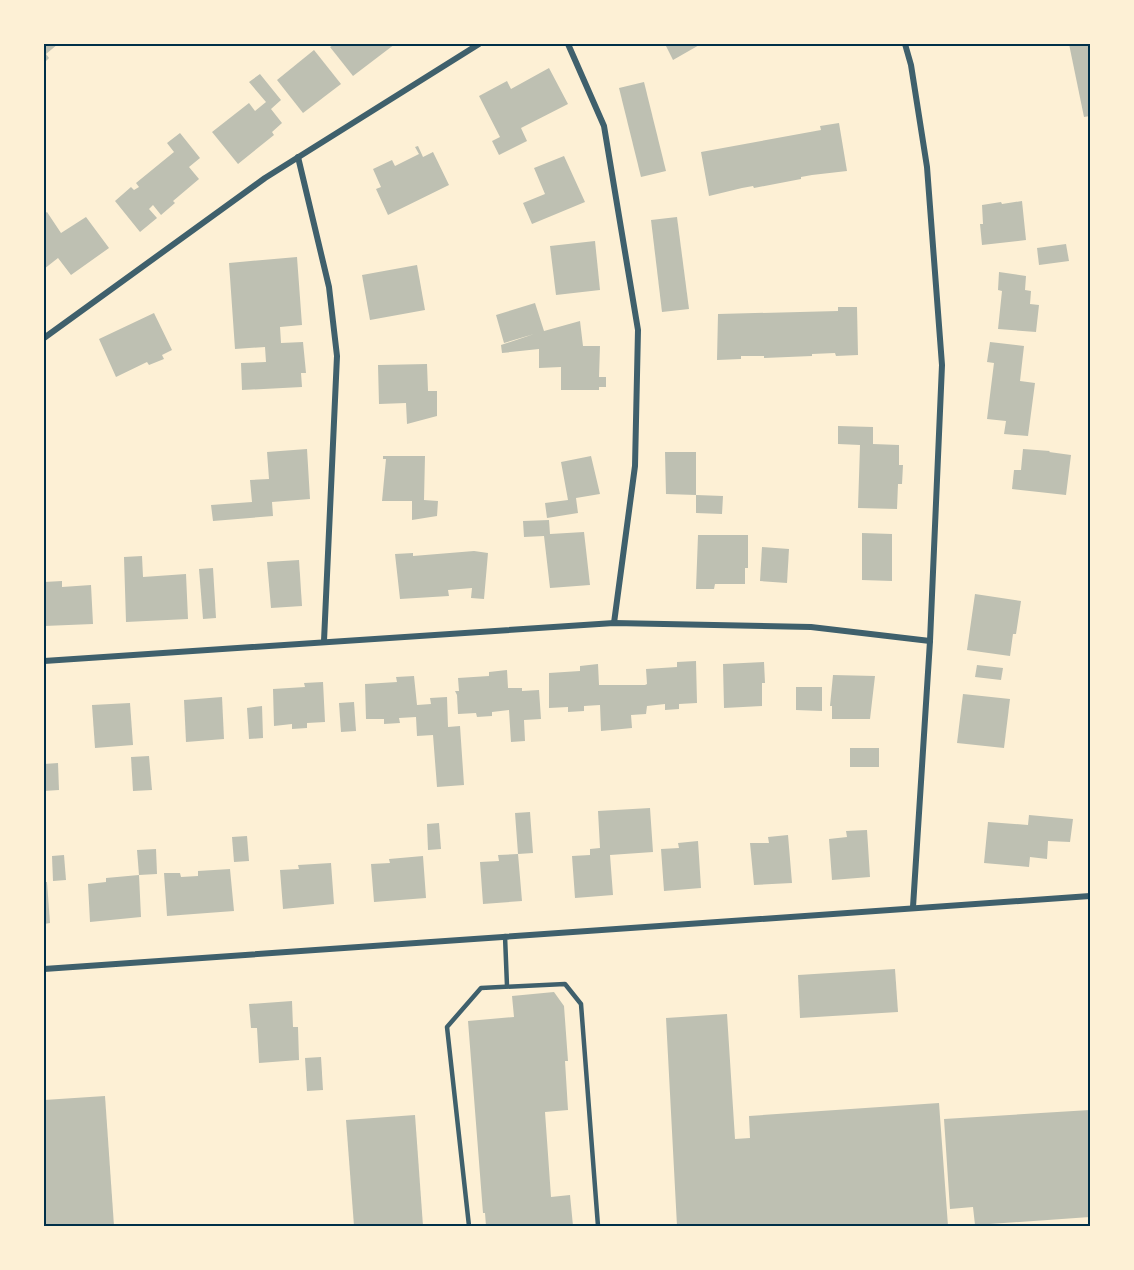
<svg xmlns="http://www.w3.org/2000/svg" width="1134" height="1270" font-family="'Work Sans',sans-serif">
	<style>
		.building { fill: #bec0b2 }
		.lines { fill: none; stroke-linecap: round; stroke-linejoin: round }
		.service { stroke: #3f606c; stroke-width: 4.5 }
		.minor { stroke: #3f606c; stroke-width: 6 }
		.neatline { fill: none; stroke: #003049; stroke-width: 2 }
	</style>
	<rect width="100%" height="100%" fill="#fdf0d5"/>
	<!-- building -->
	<g class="building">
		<polygon points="44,44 58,44 46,54 49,58 44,63"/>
		<polygon points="335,44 395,44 353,76 330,47"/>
		<polygon points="665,44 701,44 673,60"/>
		<polygon points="1069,44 1090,44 1090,116 1084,117"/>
		<polygon points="314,50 341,84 303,113 277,80"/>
		<polygon points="549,68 568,104 521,128 527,141 499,155 492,141 500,137 479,96 507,81 511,89"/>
		<polygon points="260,74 281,100 271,109 282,123 272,132 274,135 238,164 212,132 249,103 255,111 266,102 249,82"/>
		<polygon points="644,82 666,171 641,177 619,88"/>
		<polygon points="839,123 847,171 812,175 801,177 801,179 754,188 753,186 742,188 709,196 701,152 821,130 820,126"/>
		<polygon points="180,133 200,158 189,167 199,179 173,201 175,203 161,215 153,205 149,209 157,218 140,232 115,201 131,187 134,190 139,187 136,183 174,152 167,143"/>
		<polygon points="418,146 423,157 433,152 449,185 388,215 376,189 381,187 373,169 392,160 395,166 419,154 415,147"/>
		<polygon points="564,156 585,202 532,224 523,203 545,194 534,168"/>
		<polygon points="1022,201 1026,240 982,245 980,224 983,224 982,205 1001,202 1002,204"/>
		<polygon points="47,212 61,233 86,217 109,248 71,275 58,258 44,269 44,214"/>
		<polygon points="677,217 689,309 662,312 651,220"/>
		<polygon points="595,241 600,290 556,295 550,246"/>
		<polygon points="1066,244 1069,261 1039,265 1037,248"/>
		<polygon points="297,257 302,325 280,327 281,343 303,342 306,373 301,373 302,387 242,390 241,363 266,362 265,347 235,349 229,263"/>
		<polygon points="417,265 425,310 370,320 362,275"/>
		<polygon points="999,272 1026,276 1025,290 1031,291 1030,304 1039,305 1036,332 998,329 1002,291 998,290"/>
		<polygon points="535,303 544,331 580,321 583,346 600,346 599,377 606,377 606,387 599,387 599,390 561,390 561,367 539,368 539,349 502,353 501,345 534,334 504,343 496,315"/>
		<polygon points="838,307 857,307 858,355 836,356 835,353 812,354 812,356 764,358 764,356 741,356 741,359 717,360 718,314 838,311"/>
		<polygon points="154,313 172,350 162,355 164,359 149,365 147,362 116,377 99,339"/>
		<polygon points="990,342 1024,346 1020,381 1035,383 1028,436 1004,434 1006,421 987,419 994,363 987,362"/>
		<polygon points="427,364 428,391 437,391 437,416 407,424 406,403 379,404 378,365"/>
		<polygon points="838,426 873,427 873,444 899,445 899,465 903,465 902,484 898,484 897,509 858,508 860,445 838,444"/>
		<polygon points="307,449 310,499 272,502 273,516 213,521 211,505 252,502 250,480 269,479 267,452"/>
		<polygon points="1023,449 1050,451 1049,452 1071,455 1066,495 1012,489 1014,470 1021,470"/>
		<polygon points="665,452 696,452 696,495 723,496 722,514 696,513 696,495 666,494"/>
		<polygon points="383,456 425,456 424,500 438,501 437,516 412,520 412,501 382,501 386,459 383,459"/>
		<polygon points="591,456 600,494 576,498 578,513 547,518 545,503 568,500 561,462"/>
		<polygon points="549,520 550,534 584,532 590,585 550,588 544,536 524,537 523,521"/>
		<polygon points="862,533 892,534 892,581 862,580"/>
		<polygon points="698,535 748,535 748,568 745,568 745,584 715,584 714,589 696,589"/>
		<polygon points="762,547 789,549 787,583 760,581"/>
		<polygon points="474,551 488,553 484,599 471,598 472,588 448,590 449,596 400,599 395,554 413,553 413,556"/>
		<polygon points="142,556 143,577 186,574 188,619 126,622 124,557"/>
		<polygon points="299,560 302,606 271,608 267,562"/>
		<polygon points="213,568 216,618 203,619 199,569"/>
		<polygon points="62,581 62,587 91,585 93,624 44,626 44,582"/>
		<polygon points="975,594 1021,601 1016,634 1013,634 1010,656 967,650"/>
		<polygon points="696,661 697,703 679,704 679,709 665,710 665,704 647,706 646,714 631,715 632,728 601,731 600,705 584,706 584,711 568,712 568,707 549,708 549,673 580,671 580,666 598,664 599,685 645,685 647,684 646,669 677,667 677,662"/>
		<polygon points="764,662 765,683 762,683 762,706 724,708 723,664"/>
		<polygon points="977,665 1003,668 1001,680 975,677"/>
		<polygon points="507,670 508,688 522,688 522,691 539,690 541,719 524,720 525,741 511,742 509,710 492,712 492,716 477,717 476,713 458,714 457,695 455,691 459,691 458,678 489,676 489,672"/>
		<polygon points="833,675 875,676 870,719 832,719 832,706 830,706"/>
		<polygon points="414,676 417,705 431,704 430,698 447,697 448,727 460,726 464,785 437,787 433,735 417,736 416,717 399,718 400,723 384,724 384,719 366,719 365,684 397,682 396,677"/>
		<polygon points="323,682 325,722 307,723 307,728 292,729 292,724 274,726 273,689 305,687 304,683"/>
		<polygon points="796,687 822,687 822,711 796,710"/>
		<polygon points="963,694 1010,699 1004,748 957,743"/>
		<polygon points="222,697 224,739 186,742 184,700"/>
		<polygon points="354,702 356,731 341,732 339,703"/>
		<polygon points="130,703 133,745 95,748 92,705"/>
		<polygon points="262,706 263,738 249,739 247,708"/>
		<rect x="850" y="748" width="29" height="19"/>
		<polygon points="149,756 152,790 133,791 131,757"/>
		<polygon points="58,763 59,790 44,791 44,764"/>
		<polygon points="650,808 653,852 610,855 613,895 575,898 572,856 590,855 590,849 600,848 598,811"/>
		<polygon points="530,812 533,853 518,854 522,901 483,904 480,862 499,861 498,855 518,854 515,813"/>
		<polygon points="1029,815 1073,819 1070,842 1048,841 1047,859 1030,857 1029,867 984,863 988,822 1028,825"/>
		<polygon points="439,823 441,849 428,850 427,824"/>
		<polygon points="867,830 870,877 832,880 829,839 847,837 846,831"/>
		<polygon points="788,835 792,883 754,885 750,843 769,843 768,837"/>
		<polygon points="247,836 249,861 234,862 232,837"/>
		<polygon points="698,841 701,888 664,891 661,849 679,848 678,843"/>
		<polygon points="156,849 157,874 139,875 137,850"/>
		<polygon points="64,855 66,880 53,881 52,856"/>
		<polygon points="423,856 426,898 374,902 371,864 390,863 389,859"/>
		<polygon points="331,863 334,904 283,909 280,870 299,869 298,865"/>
		<polygon points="230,869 234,911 167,916 164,873 180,873 181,877 198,876 198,871"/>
		<polygon points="139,875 141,917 90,922 88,884 106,882 106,878"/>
		<polygon points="44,882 47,882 50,923 44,924"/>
		<polygon points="895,969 898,1012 800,1018 798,975"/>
		<polygon points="554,992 564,1006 568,1061 565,1061 568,1110 545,1112 551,1197 570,1195 573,1226 486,1226 485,1213 483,1213 468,1021 514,1017 512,996"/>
		<polygon points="292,1001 293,1027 298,1027 299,1060 259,1063 257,1028 251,1028 249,1004"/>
		<polygon points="727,1014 735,1139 750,1138 749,1116 939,1103 948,1226 677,1226 666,1018"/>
		<polygon points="321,1057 323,1090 307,1091 305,1058"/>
		<polygon points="105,1096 114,1226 44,1226 44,1100"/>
		<polygon points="1090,1110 1090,1217 975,1225 973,1207 950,1209 944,1119"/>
		<polygon points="415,1115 423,1226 354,1226 346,1120"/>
	</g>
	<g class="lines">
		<!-- service -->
		<g class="service">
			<polyline points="505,936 507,986"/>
			<polyline points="469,1226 447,1027 481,988 565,984 581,1004 598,1226"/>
		</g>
		<!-- minor -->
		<g class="minor">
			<polyline points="568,44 604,126 638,330 635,466 614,623"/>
			<polyline points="905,44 911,65 927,167 942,365 930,641 913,907"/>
			<polyline points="298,157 329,287 337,356 324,641"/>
			<polyline points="44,338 265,178 479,44"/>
			<polyline points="44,661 614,623 811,627 930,641"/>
			<polyline points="44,969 1090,896"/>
		</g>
	</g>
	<!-- border -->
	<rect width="1134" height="1270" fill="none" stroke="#fdf0d5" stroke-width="90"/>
	<rect x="45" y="45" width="1044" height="1180" class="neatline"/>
</svg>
